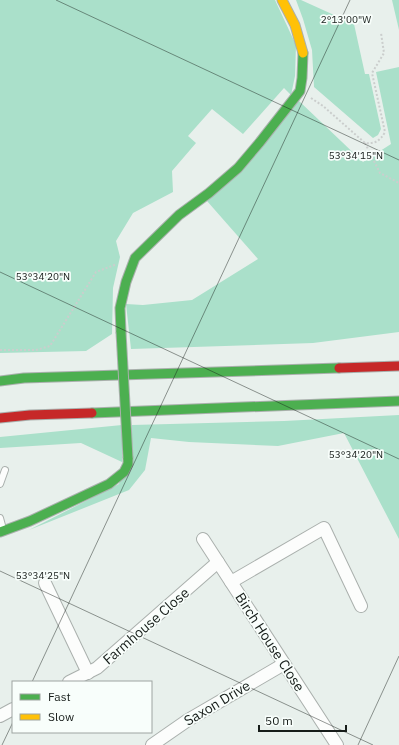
<svg xmlns="http://www.w3.org/2000/svg" width="399" height="745" font-family="'IBM Plex Sans',sans-serif">
	<style>
		.green { fill: #aae0ca }
		.lines { fill: none; stroke-linecap: round; stroke-linejoin: round }
		.lane-casing { stroke: #aab0ad; stroke-width: 8 }
		.street-casing { stroke: #aab0ad; stroke-width: 14 }
		.fast-casing { stroke: #aab0ad; stroke-width: 11 }
		.slow-casing { stroke: #aab0ad; stroke-width: 11 }
		.jam-casing { stroke: #aab0ad; stroke-width: 11 }
		.path { stroke: #cbcecd; stroke-width: 2; stroke-dasharray: 2 2; stroke-linecap: butt }
		.lane { stroke: #fcfdfc; stroke-width: 6 }
		.street { stroke: #fcfdfc; stroke-width: 12 }
		.fast { stroke: #4caf50; stroke-width: 9 }
		.slow { stroke: #ffc107; stroke-width: 9 }
		.jam { stroke: #c62828; stroke-width: 9 }
		.fast-bridge-casing { stroke: #aab0ad; stroke-width: 11; stroke-linecap: butt }
		.fast-bridge { stroke: #4caf50; stroke-width: 9 }
		.ticks { fill: none; stroke: #161c19; stroke-width: 1; stroke-opacity: 0.45 }
		.labels { text-anchor: middle; stroke-width: 3.5; stroke-linejoin: round; paint-order: stroke }
		.street-label { font-size: 14px; fill: #161c19; stroke: #f8fefb }
		.ticks-label { font-size: 10px; text-anchor: middle; fill: #161c19; stroke: #f8fefb; stroke-width: 3.5; stroke-linejoin: round; paint-order: stroke }
	</style>
	<rect width="100%" height="100%" fill="#e8f0ec"/>
	<!-- green -->
	<g class="green">
		<polygon points="0,0 275,0 296,45 295,76 291,95 284,88 243,134 212,109 188,136 196,143 172,171 173,192 133,213 116,241 120,257 113,288 112,334 86,351 0,353"/>
		<polygon points="296,0 301,0 354,24 365,74 369,74 381,129 378,135 373,138 314,87 312,50 303,19"/>
		<polygon points="392,0 399,0 399,30"/>
		<polygon points="399,67 399,332 313,343 131,349 126,304 143,305 192,300 258,259 207,201 299,101 363,162 391,144 376,72"/>
		<polygon points="399,415 399,539 344,433 278,446 189,442 151,438 145,470 129,490 29,530 119,484 132,425 284,421"/>
		<polygon points="122,425 122,462 81,443 0,448 0,437"/>
	</g>
	<g class="lines">
		<defs>
			<g id="lane">
				<polyline points="0,484 5,470"/>
				<polyline points="0,518 3,529"/>
			</g>
			<g id="street">
				<polyline points="203,539 337,745"/>
				<polyline points="231,582 324,528 361,606"/>
				<polyline points="45,583 88,673"/>
				<polyline points="69,682 97,668 218,562"/>
				<polyline points="0,716 13,709"/>
				<polyline points="152,745 188,720 284,664"/>
			</g>
			<g id="fast">
				<polyline points="121,332 120,308 126,282 135,258 179,215 209,193 238,168 260,142 300,91 302,78 303,53"/>
				<polyline points="0,381 24,378 339,368"/>
				<polyline points="92,413 399,401"/>
				<polyline points="0,532 30,521 109,484 124,472 128,464 128,458"/>
			</g>
			<polyline id="slow" points="282,0 295,25 303,53"/>
			<g id="jam">
				<polyline points="339,368 399,366"/>
				<polyline points="0,418 30,415 92,413"/>
			</g>
		</defs>
		<!-- lane casing -->
		<use href="#lane" class="lane-casing"/>
		<!-- street casing -->
		<use href="#street" class="street-casing"/>
		<!-- fast casing -->
		<use href="#fast" class="fast-casing"/>
		<!-- slow casing -->
		<use href="#slow" class="slow-casing"/>
		<!-- jam casing -->
		<use href="#jam" class="jam-casing"/>
		<!-- path -->
		<g class="path">
			<path d="M 311,98 L 323,106 L 365,143 C 375,144 380,141 385,132 L 372,73 L 384,53 L 381,33"/>
			<polyline points="365,143 380,173 399,183"/>
			<polyline points="0,350 36,350 50,346 96,272 117,264"/>
		</g>
		<!-- lane -->
		<use href="#lane" class="lane"/>
		<!-- street -->
		<use href="#street" class="street"/>
		<!-- fast -->
		<use href="#fast" class="fast"/>
		<!-- slow -->
		<use href="#slow" class="slow"/>
		<!-- jam -->
		<use href="#jam" class="jam"/>
		<defs>
			<polyline id="fast-bridge" points="121,332 128,458"/>
		</defs>
		<!-- fast-bridge casing -->
		<use href="#fast-bridge" class="fast-bridge-casing"/>
		<!-- fast-bridge -->
		<use href="#fast-bridge" class="fast-bridge"/>
	</g>
	<!-- ticks -->
	<path class="ticks" d="M 56,0 L 399,160M 0,272 L 399,459M 0,571 L 373,745M 32,682 L 350,0M 2,745 L 13,722M 358,745 L 399,656"/>
	<g class="labels">
		<!-- street labels -->
		<g class="street-label">
			<text transform="translate(146 626) rotate(-41)" y="5">Farmhouse Close</text>
			<text transform="translate(270 642) rotate(57)" y="5">Birch House Close</text>
			<text transform="translate(217 703) rotate(-31)" y="5">Saxon Drive</text>
		</g>
	</g>
	<g class="ticks-label">
		<text x="346" y="23">2°13'00"W</text>
		<text x="356" y="159">53°34'15"N</text>
		<text x="43" y="280">53°34'20"N</text>
		<text x="356" y="458">53°34'20"N</text>
		<text x="43" y="579">53°34'25"N</text>
	</g>
	<!-- legend -->
	<rect x="12" y="681" width="140" height="52" fill="#f8fefb" stroke="#9ea4a1"/>
	<rect x="20" y="694" width="20" height="6" fill="#4caf50" stroke="#9ea4a1"/>
	<text x="48" y="701" font-size="12" fill="#161c19">Fast</text>
	<rect x="20" y="714" width="20" height="6" fill="#ffc107" stroke="#9ea4a1"/>
	<text x="48" y="721" font-size="12" fill="#161c19">Slow</text>
	<!-- scale -->
	<path d="M259 725v6h87v-6" fill="none" stroke="#161c19" stroke-width="2"/>
	<text x="265" y="725" font-size="12" fill="#161c19" stroke="#f8fefb" stroke-width="3" paint-order="stroke">50 m</text>
</svg>
